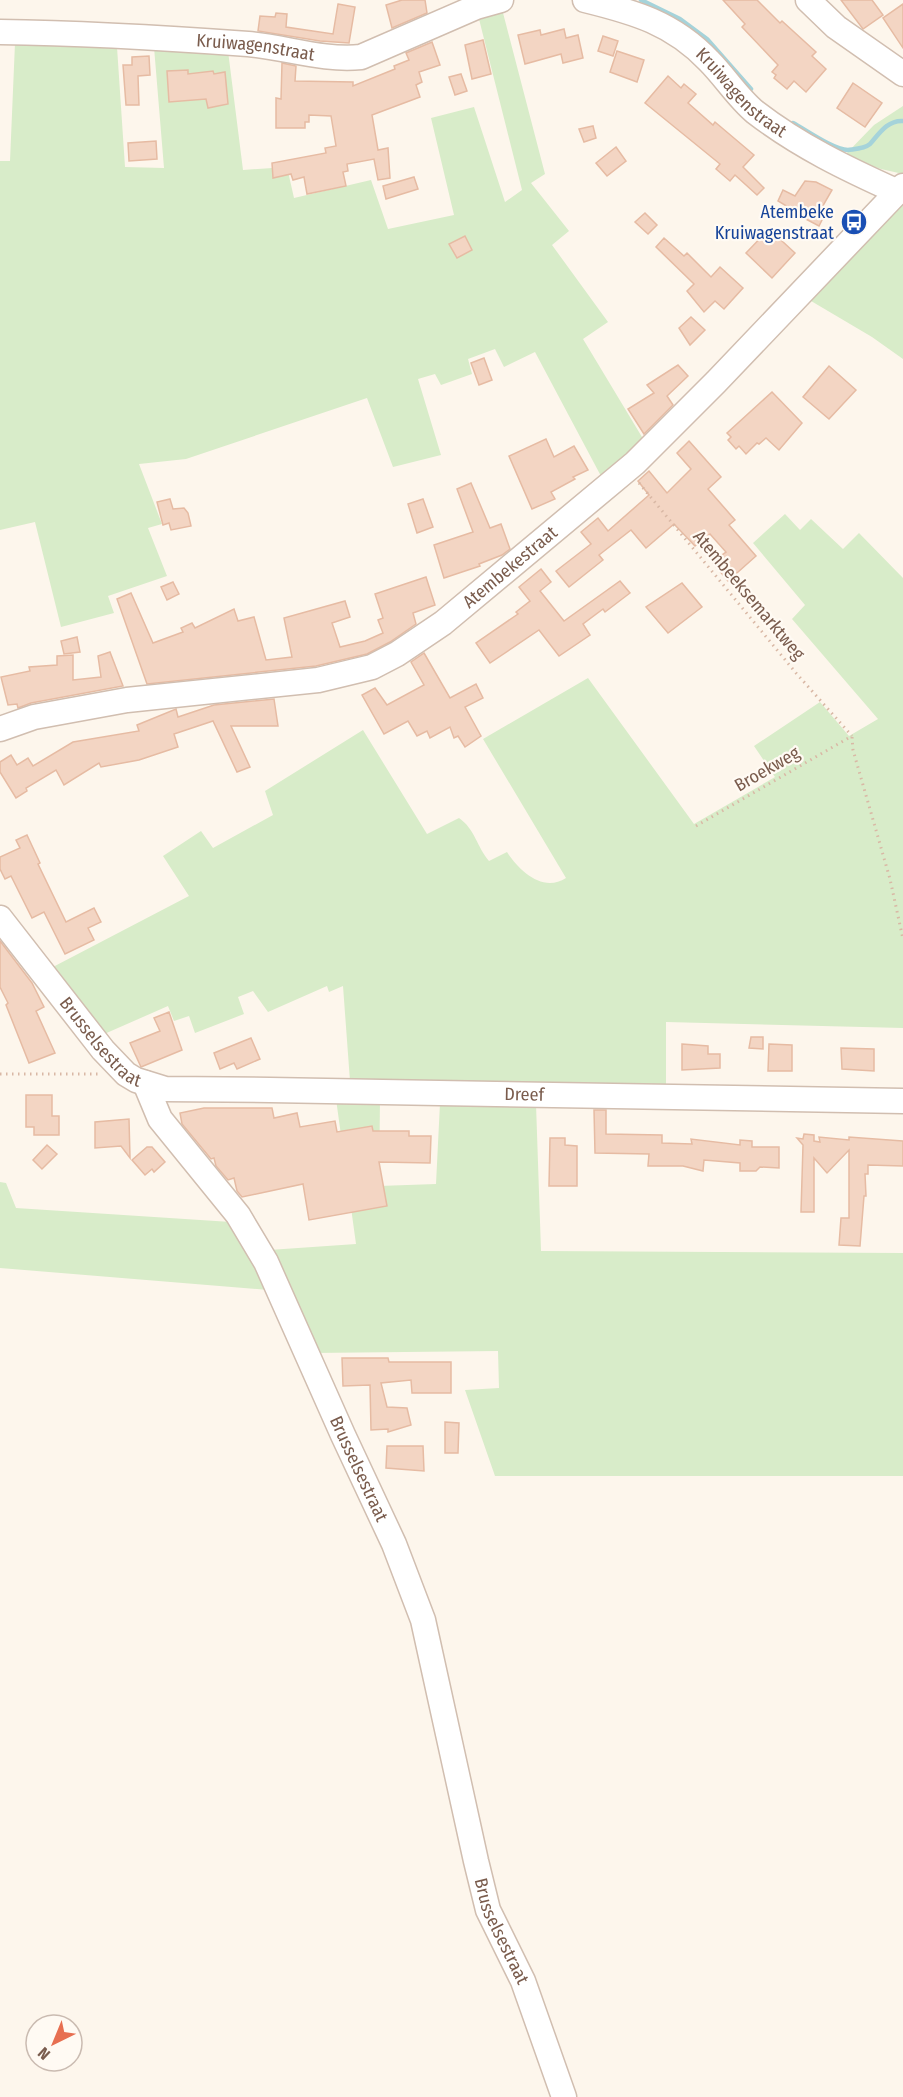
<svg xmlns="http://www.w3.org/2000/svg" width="903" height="2097" font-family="'Fira Sans Condensed',sans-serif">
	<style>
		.green { fill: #d8ecc9 }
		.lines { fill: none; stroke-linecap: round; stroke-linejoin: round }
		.stream { stroke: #a5d3da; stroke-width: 4.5 }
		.building { fill: #f3d5c3; stroke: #e6bba3; stroke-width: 1.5 }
		.minor-casing { stroke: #d1beb0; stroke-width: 27 }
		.path { stroke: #d9b8a5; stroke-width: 3; stroke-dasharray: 1.5 4.5; stroke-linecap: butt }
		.minor { stroke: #fff; stroke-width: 24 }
		.labels { text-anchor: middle; stroke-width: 4.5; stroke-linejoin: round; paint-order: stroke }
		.street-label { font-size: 18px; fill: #7a5c4d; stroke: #fffaf3 }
		.transit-label { font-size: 18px; fill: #164399; stroke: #fffaf3; text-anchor: end }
	</style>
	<rect width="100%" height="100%" fill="#fdf6ec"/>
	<!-- green -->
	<g class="green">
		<polygon points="502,9 545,174 531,183 569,231 552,245 608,322 583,339 645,442 602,478 535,352 504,367 495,349 468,359 472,374 441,385 435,374 418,379 441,455 393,467 367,398 186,459 139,464 162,524 148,528 167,576 108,596 114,613 61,627 35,522 0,530 0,161 10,161 15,43 117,47 125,167 164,168 154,47 228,51 243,170 287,167 294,198 371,180 388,229 454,215 431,118 474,107 505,202 522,190 478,15"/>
		<polygon points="903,106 903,174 881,169 844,156 874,125"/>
		<polygon points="903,198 903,359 872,337 806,298"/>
		<path d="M 785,514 L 800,530 L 811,519 L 843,549 L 859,533 L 903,578 L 903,1028 L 666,1022 L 666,1084 L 350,1081 L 343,986 L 329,992 L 327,986 L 268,1012 L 253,991 L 238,997 L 244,1014 L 195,1033 L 189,1016 L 174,1021 L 168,1006 L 102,1035 L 51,968 L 189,896 L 163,856 L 201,831 L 213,848 L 273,815 L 265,791 L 363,730 L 427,834 L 459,818 C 475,829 477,847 489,861 L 507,852 C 519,871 543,893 566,878 L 483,739 L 588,678 L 694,824 L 775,777 L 754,746 L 820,702 L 849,736 L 878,719 L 792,619 L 805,605 L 753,543 Z"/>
		<polygon points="336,1099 380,1099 379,1186 436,1184 440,1103 536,1104 541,1251 903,1253 903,1476 495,1476 465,1390 499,1388 498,1351 313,1353 269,1250 356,1244"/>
		<polygon points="0,1182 6,1183 16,1208 231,1222 269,1290 0,1268"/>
	</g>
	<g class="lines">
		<!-- stream -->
		<g class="stream">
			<polyline points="641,0 680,19 707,39 751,89"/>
			<path d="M 793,123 C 806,130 834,150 848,150 C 854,149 864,149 870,144 C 879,134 887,120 903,121"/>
		</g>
	</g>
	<!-- building -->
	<g class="building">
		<polygon points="402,0 425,0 427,13 392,28 386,5"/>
		<polygon points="723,0 757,0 780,23 782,21 816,52 812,56 826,69 806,92 794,81 787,89 774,78 776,75 772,72 778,65 742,27 745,24"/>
		<polygon points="841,0 872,0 883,15 863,29"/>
		<polygon points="338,4 355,7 349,43 320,41 258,31 260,16 275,17 276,13 287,14 286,27 333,34"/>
		<polygon points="903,4 903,48 883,18"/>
		<polygon points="564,29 566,38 578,35 583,58 563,63 561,54 525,64 518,35 540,30 541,35"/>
		<polygon points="603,36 618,41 613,56 598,51"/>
		<polygon points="483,40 491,74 472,79 465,45"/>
		<polygon points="432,42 440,65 419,72 422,82 416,85 420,97 372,115 378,150 388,148 390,178 378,180 374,159 347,164 348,171 343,172 346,186 307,194 304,177 293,180 291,174 273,178 272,163 326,153 325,148 336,146 331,116 309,115 309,122 305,122 305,128 276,128 276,98 281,99 282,63 296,66 295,81 353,82 353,86 395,69 394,66 409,60 406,53"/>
		<polygon points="617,51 644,60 637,82 610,72"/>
		<polygon points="149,56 150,75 138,76 139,105 126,105 123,65 132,65 132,57"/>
		<polygon points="188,70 188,74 213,71 214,74 225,72 228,104 208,108 206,99 169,102 167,71"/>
		<polygon points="461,74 467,91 455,95 449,77"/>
		<polygon points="668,76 681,88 684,84 696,94 688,103 713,125 715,122 754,155 743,167 764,188 757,195 735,175 730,181 716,169 720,164 645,103"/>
		<polygon points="853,83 882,103 865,127 837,108"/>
		<polygon points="593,126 596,138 584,142 579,129"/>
		<polygon points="156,141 157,159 129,161 128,143"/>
		<polygon points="616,147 626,161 607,176 596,163"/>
		<polygon points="414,177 418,189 386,199 383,186"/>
		<polygon points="805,181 816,182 832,190 821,209 826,212 819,226 794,213 795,211 778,201 783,190 795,196"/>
		<polygon points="645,213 657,225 648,234 635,222"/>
		<polygon points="769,229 795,253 772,278 746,253"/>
		<polygon points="465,236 472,250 457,258 449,244"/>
		<polygon points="664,238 684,256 687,253 711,277 720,267 743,288 724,309 715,301 704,312 687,291 694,284 656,247"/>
		<polygon points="691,317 705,330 690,345 679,328"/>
		<polygon points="484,358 492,380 479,385 471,363"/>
		<polygon points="678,365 688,376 667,396 673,405 644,434 628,409 654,393 647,385"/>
		<polygon points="829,366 856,390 829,419 803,397"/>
		<polygon points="772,392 802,423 779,450 766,438 759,444 757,443 746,454 739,446 736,449 728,440 731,437 727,433"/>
		<polygon points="546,439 554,457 574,446 588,470 573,477 575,479 551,492 555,499 532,509 509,456"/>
		<polygon points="689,441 721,477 708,489 735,520 729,525 756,556 728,581 712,562 726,552 710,534 695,546 674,524 646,548 631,530 599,555 603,560 569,587 556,571 591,544 581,532 598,518 608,531 649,495 638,481 649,471 667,493 691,469 677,453"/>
		<polygon points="471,483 490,528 501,524 510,549 502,555 479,564 480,566 444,578 434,545 473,532 457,489"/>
		<polygon points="170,499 173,509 184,508 188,513 191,526 171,530 169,523 163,525 157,502"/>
		<polygon points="423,499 433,527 417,533 408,504"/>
		<polygon points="541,569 551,582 540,591 564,621 620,581 630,593 605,612 603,609 583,624 590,635 559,656 539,630 490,663 476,643 518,614 516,612 530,601 519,587"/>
		<polygon points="426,577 435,605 413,613 416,624 390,642 367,654 316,666 147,684 117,599 131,593 153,643 183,632 181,628 192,623 195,628 234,609 238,621 254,617 266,660 292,657 284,618 345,601 350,617 332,623 340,647 365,641 383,633 378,620 383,618 375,594"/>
		<polygon points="173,582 179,594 167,600 161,587"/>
		<polygon points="682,583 702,607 668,633 646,607"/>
		<polygon points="77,637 80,652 64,654 61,641"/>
		<polygon points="110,652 123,686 31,703 18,708 17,704 8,705 1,677 30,671 29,667 57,665 57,656 73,655 73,680 101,677 98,656"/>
		<polygon points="424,653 450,698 476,684 483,698 465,707 481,736 465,747 458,736 454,738 450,727 430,738 427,731 417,736 408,721 384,734 362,695 375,688 387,705 424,685 411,662"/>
		<polygon points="274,699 278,726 231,726 250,767 237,772 213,721 174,734 178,747 139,760 101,767 99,763 64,785 56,770 26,788 27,791 16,798 0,772 0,762 11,755 17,765 28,758 33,766 73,742 139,731 137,725 176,709 178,717 214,705"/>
		<polygon points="27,835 40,863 38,864 66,922 94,908 101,922 88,928 94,940 65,954 44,912 32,918 11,876 5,879 0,869 0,857 20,848 16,840"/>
		<polygon points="0,941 32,983 44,1007 36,1011 55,1053 29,1063 6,1005 8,1003 0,987"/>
		<polygon points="169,1012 182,1050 141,1067 130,1043 160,1031 154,1018"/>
		<polygon points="751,1037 763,1037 763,1049 749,1048"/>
		<polygon points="251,1038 260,1059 237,1069 234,1063 220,1069 214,1053"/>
		<polygon points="682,1044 708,1046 708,1054 720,1054 720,1068 682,1070"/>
		<polygon points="769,1044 792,1045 792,1071 768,1071"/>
		<polygon points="841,1048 874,1049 874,1071 842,1069"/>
		<polygon points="26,1095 52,1095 52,1116 59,1116 59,1135 34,1135 34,1127 26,1127"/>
		<polygon points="204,1108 272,1108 274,1118 297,1113 300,1127 335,1121 337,1132 372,1126 373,1131 409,1131 409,1136 431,1136 430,1163 379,1162 387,1206 309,1220 303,1184 242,1197 237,1191 234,1178 228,1180 216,1166 214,1158 211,1159 182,1124 180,1113"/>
		<polygon points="594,1110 606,1110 606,1134 662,1135 662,1143 692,1144 691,1139 740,1145 740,1140 752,1141 752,1147 779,1147 779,1168 760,1167 756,1171 740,1171 740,1163 704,1160 703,1171 683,1166 648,1166 649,1154 595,1153"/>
		<polygon points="129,1119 130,1158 121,1146 95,1148 95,1122"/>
		<polygon points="804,1134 814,1135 814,1141 820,1142 819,1137 849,1140 849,1137 903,1141 903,1166 868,1165 868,1174 865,1174 866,1196 864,1196 860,1246 839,1245 841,1218 849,1218 849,1150 827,1173 814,1158 814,1212 801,1212 803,1145 797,1138 803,1139"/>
		<polygon points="550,1138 565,1138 565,1145 577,1146 577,1186 549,1186"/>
		<polygon points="47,1145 57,1154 42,1169 33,1160"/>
		<polygon points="147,1147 152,1147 165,1162 154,1172 152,1169 145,1175 132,1160"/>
		<polygon points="342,1358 388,1358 389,1362 451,1362 451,1393 412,1393 411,1380 381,1383 387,1407 407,1408 411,1425 388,1432 388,1429 371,1430 370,1385 343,1386"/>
		<polygon points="445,1422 459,1423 458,1453 445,1453"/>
		<polygon points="387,1446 423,1446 424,1471 386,1468"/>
	</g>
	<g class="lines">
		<defs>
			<g id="minor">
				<path id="s1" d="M 585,0 C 634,12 673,23 709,61 C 725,77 738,98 755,112 C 799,146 847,169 898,192"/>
				<polyline points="808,0 836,27 903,74"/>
				<path id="s2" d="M 0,32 C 82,33 166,38 248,44 C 285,47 323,61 361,57 L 476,7 L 501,0"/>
				<path id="s3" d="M 0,729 L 34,717 L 127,700 L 318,680 L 372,667 L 397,654 L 443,623 L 635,463 L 716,382 L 903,186"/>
				<path id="s4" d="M 0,918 L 103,1050 L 126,1074 L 136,1080 L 165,1089 L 270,1090 L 903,1101"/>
				<path id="s5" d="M 145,1083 L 160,1119 L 238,1215 L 266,1262 L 343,1435 L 394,1544 L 423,1620 L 476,1861 L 488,1910 L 523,1981 L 564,2097"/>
			</g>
		</defs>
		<!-- minor casing -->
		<use href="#minor" class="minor-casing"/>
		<!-- path -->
		<g class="path">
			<polyline points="639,483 796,673 852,736"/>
			<polyline points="852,737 853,750 890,879 903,939"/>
			<polyline points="696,826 852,736"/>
			<polyline points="0,1074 100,1074"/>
		</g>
		<!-- minor -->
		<use href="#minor" class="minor"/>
	</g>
	<!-- icons -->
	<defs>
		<symbol id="bus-disc" viewBox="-11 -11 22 22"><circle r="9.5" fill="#1a4fb4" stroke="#fffaf3"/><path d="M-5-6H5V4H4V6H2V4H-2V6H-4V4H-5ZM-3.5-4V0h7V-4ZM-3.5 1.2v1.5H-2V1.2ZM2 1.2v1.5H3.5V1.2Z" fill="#fff"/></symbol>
	</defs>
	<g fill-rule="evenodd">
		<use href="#bus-disc" x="839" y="207" width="30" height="30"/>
	</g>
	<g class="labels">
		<!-- street labels -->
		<g class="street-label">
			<text dy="6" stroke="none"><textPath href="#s2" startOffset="256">Kruiwagenstraat</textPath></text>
			<text dy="6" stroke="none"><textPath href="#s1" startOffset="186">Kruiwagenstraat</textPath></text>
			<text dy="6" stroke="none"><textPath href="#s3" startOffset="549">Atembekestraat</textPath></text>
			<text transform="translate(749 595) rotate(50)" y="6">Atembeeksemarktweg</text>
			<text transform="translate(767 769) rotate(-30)" y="6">Broekweg</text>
			<text dy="6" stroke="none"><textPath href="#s4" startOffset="160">Brusselsestraat</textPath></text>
			<text dy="6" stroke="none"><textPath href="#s4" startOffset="602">Dreef</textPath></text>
			<text dy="6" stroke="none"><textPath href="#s5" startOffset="444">Brusselsestraat</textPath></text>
			<text dy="6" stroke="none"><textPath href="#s5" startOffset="930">Brusselsestraat</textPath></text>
		</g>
		<!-- transit labels -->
		<g class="transit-label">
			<text x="834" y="218">Atembeke<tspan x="834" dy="21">Kruiwagenstraat</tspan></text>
		</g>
	</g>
	<!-- north arrow -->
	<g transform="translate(54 2043) rotate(223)"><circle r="28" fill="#fffaf3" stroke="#cabbb1" stroke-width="1.5"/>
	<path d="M0-4.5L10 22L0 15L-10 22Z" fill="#e76f51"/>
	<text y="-9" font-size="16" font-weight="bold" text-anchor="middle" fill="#7a5c4d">N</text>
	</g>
</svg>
